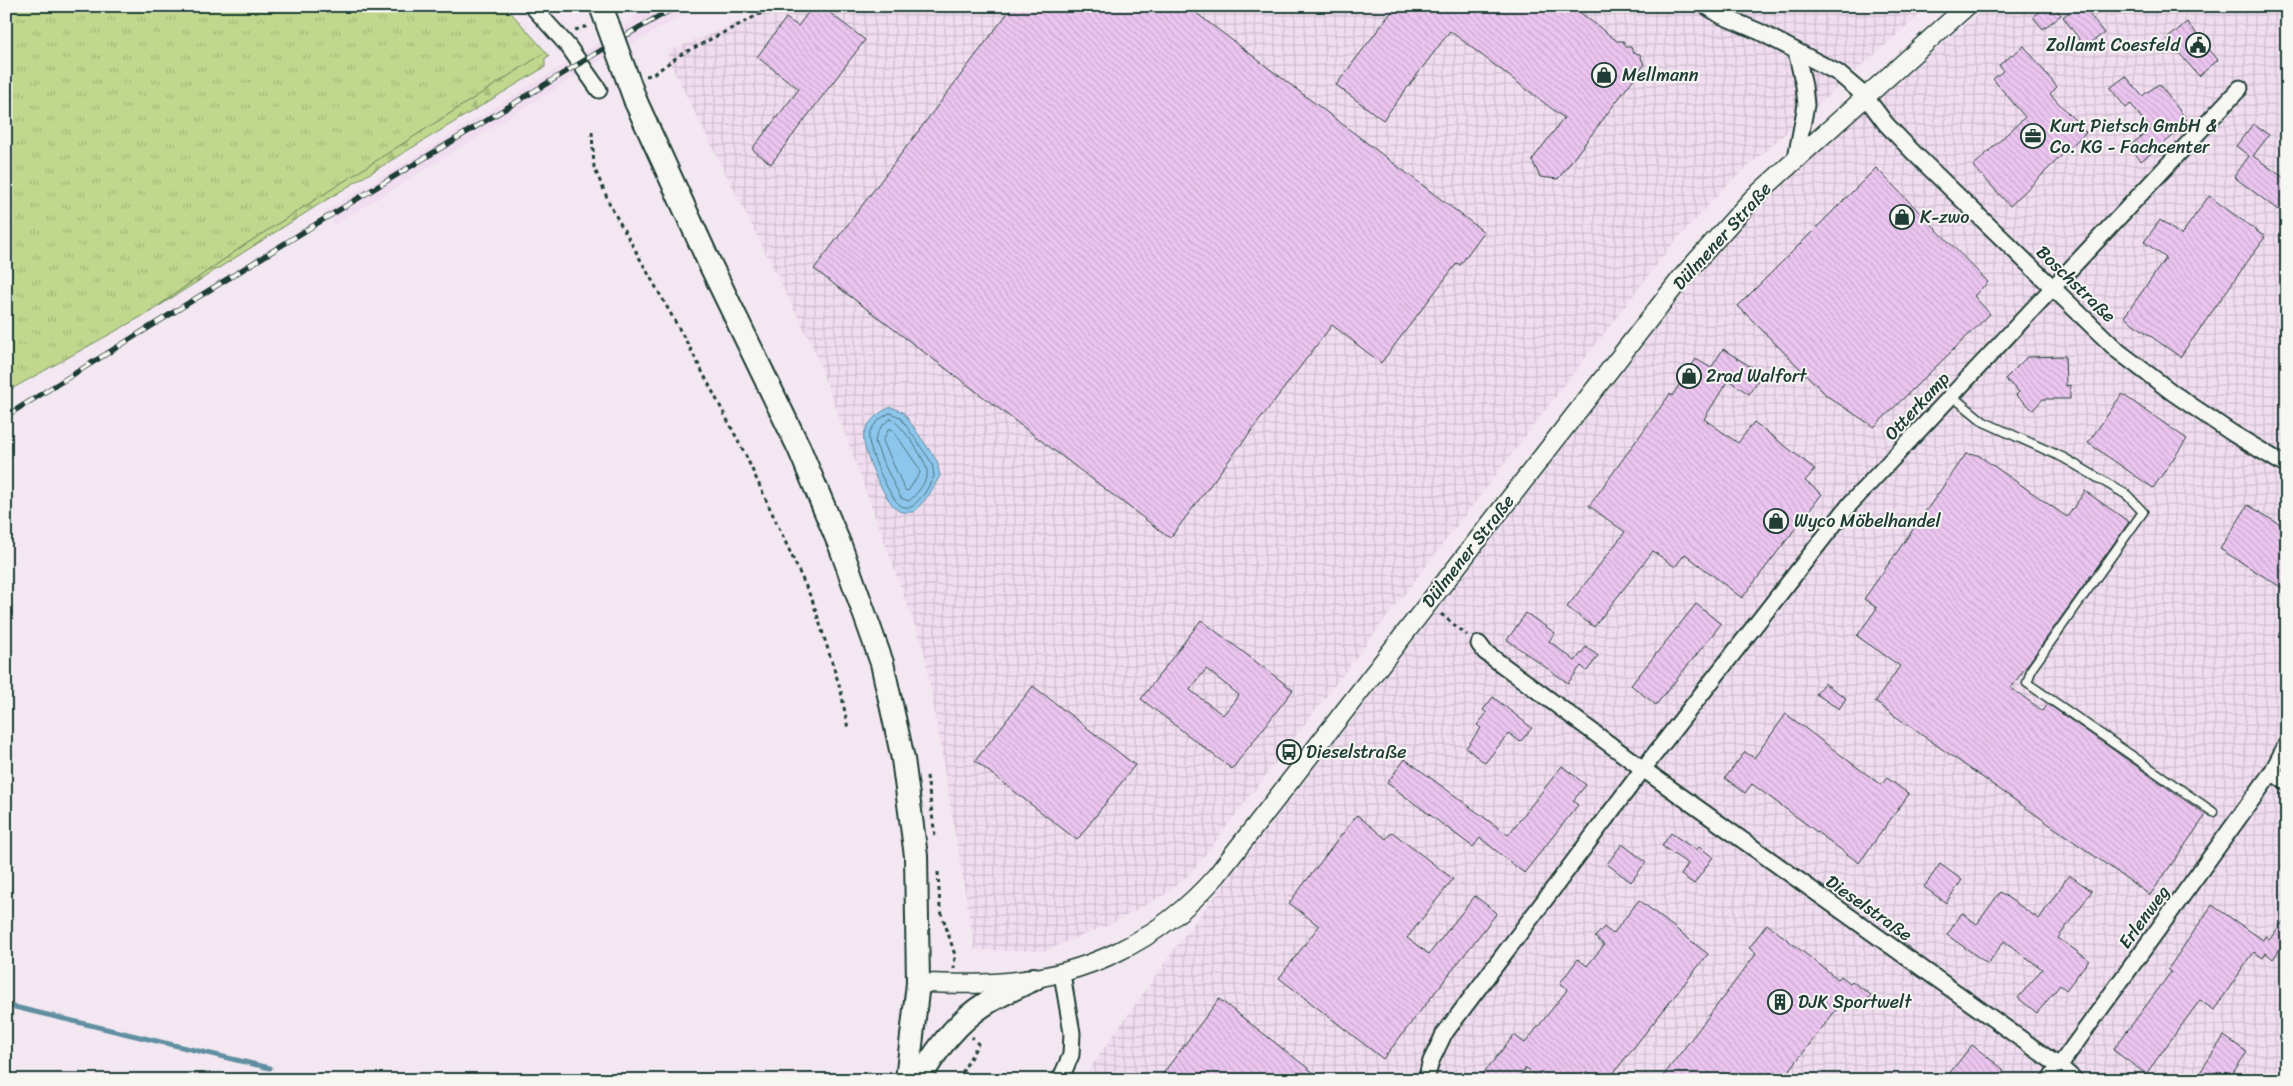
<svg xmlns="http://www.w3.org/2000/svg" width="2293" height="1086" font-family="Sriracha,sans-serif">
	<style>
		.built { fill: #f1ddf0 }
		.industrial { fill: url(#industrial-grid) }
		.grass { fill: url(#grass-tufts); stroke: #708a60 }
		.forest { fill: url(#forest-firs); stroke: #708a60 }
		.water { fill: #8dc6ec; stroke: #618fa2 }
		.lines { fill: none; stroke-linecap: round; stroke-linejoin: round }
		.shore { stroke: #4b747e; stroke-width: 1 }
		.stream { stroke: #618fa2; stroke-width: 5 }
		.building { fill: url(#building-back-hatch); stroke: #1f3d34; fill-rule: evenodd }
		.service-casing { stroke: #1f3d34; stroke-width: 11 }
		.minor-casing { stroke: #1f3d34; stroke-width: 19 }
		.tertiary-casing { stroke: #1f3d34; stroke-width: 21 }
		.primary-casing { stroke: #1f3d34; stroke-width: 26 }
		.path { stroke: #1f3d34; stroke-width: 3; stroke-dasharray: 4 4; stroke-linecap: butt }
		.service { stroke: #f6f6f2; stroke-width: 8 }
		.minor { stroke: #f6f6f2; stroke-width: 15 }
		.tertiary { stroke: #f6f6f2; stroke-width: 18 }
		.primary { stroke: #f6f6f2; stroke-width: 22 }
		.rail-casing { stroke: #1f3d34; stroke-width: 5.5 }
		.rail { stroke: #f6f6f2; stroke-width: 4; stroke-dasharray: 11; stroke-linecap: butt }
		.primary-bridge-casing { stroke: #1f3d34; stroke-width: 26; stroke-linecap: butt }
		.primary-bridge { stroke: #f6f6f2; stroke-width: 22 }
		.labels { text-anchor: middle; stroke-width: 4; stroke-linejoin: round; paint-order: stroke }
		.poi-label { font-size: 18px; fill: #1f3d34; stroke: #f6f6f2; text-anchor: start }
		.street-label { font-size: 18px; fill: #1f3d34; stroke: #f6f6f2 }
	</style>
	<defs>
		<pattern id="industrial-grid" width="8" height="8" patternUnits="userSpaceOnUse" patternTransform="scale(1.25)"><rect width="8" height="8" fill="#f1ddf0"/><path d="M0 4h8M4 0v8" fill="none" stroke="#cebfce"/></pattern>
		<pattern id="grass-tufts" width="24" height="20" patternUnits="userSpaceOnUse" patternTransform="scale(1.25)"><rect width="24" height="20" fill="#c0d78d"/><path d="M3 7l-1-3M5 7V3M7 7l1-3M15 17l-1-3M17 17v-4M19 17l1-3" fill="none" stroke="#a5b97a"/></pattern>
		<pattern id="forest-firs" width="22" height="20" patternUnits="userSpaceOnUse" patternTransform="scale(1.25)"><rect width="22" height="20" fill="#c0d78d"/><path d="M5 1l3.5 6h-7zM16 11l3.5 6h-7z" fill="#a5b97a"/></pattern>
		<pattern id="building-back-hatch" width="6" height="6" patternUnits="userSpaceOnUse" patternTransform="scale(1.25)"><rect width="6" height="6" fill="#ebc5ef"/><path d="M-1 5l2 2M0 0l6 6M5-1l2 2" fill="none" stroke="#c9aace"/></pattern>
	</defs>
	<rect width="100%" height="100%" fill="#f3e7f1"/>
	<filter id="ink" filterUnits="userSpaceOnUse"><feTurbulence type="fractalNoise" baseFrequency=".02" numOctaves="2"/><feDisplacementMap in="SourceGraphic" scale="10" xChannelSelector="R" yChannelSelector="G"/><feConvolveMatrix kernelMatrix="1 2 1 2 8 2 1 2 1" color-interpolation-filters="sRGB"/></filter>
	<g filter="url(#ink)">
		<!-- built -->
		<polygon class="built" points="641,6 700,6 597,63 335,225 326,211 583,53 631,21"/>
		<!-- industrial -->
		<g class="industrial">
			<polygon points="778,6 1929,6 1726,186 1671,246 1191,873 1164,895 1111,924 1044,951 975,950 924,650 814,349 671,65 667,52"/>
			<polygon points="1987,6 2287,6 2287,1080 1082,1080 1181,940 1749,209"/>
		</g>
		<!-- grass -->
		<polygon class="grass" points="6,6 505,6 546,52 243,246 148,313 6,392"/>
		<!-- forest -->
		<polygon class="forest" points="546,52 549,56 545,58 545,67 326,200 148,313 243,246"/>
		<!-- water -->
		<path class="water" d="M 891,407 L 903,412 L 937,461 L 940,476 L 929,495 L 914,512 C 910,512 903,513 899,511 C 886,504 860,448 864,434 C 868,421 879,412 891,407 Z"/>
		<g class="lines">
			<!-- shore -->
			<g class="shore">
				<path d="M 890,413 L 900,417 L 932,463 L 934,476 L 925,493 L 912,507 C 908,507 904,508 900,505 C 890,499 866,446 869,435 C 872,425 881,417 890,413 Z"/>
				<path d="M 891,419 C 901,423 930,464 927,475 C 925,484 916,495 909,501 L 901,498 L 882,460 L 875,442 C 876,433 883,422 891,419 Z"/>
				<polygon points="889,429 892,429 919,468 920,473 908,491 905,490 883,441"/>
			</g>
			<!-- stream -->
			<polyline class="stream" points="6,1005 270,1068"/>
		</g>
		<!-- building -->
		<g class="building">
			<polygon points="813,6 821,6 865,40 771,164 752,149 799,89 757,57 786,18 798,26"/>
			<polygon points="1013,6 1187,6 1484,232 1460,265 1457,263 1381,363 1332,325 1170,538 814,269"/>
			<polygon points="1396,6 1572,6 1617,41 1623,41 1626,47 1631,47 1633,53 1640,54 1644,65 1558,179 1540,177 1532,160 1564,118 1450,31 1383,120 1336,85"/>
			<polygon points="2047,6 2054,6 2061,15 2043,29 2033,17"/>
			<polygon points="2077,6 2083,6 2104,33 2085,47 2063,17"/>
			<polygon points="2187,22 2218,60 2199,76 2167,39"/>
			<polygon points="2024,46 2057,87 2050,94 2086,132 2010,206 1973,166 2025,117 1993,79 2003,71 1999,65"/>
			<polygon points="2126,76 2142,96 2159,84 2187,120 2174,130 2177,133 2141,161 2129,146 2150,130 2131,104 2126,108 2110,88"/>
			<polygon points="2253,124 2269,135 2253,156 2287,180 2287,199 2278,210 2234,177 2249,156 2236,146"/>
			<polygon points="1876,168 1988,282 1974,296 1990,314 1874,427 1827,396 1738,306"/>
			<polygon points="2209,196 2265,237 2180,357 2124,317 2166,258 2144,242 2160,220 2181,235"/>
			<polygon points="1723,349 1762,374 1749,394 1728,380 1704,419 1738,443 1754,422 1815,469 1805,481 1822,494 1742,598 1685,554 1675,567 1653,551 1594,627 1567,607 1625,532 1589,506 1670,394 1672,396 1696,359 1711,368"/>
			<polygon points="2065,356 2066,386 2070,385 2070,399 2043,399 2033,410 2016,395 2019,392 2005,379 2027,357"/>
			<polygon points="2122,394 2187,439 2153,488 2088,443"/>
			<polygon points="1966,454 1978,455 2067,517 2085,491 2129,522 2011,688 2043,711 2048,704 2206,815 2150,895 1875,702 1900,666 1857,636 1877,608 1864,599"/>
			<polygon points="2248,505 2287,529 2287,591 2220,549"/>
			<polygon points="1696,604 1721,624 1656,705 1631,685"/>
			<polygon points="1526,613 1555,633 1549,641 1575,661 1586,647 1598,656 1587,671 1581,666 1568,683 1507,640"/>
			<path d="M 1201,620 L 1293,690 L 1232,769 L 1141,699 ZM 1206,669 L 1239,695 L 1223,715 L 1190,690 Z"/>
			<polygon points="1824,683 1846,698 1839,709 1816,694"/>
			<polygon points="1033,686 1135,765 1077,840 975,761"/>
			<polygon points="1493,697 1532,728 1520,742 1509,733 1485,763 1466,748 1481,728 1477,725 1487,713 1483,710"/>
			<polygon points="1786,714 1881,785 1887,778 1909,794 1859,863 1752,784 1745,793 1725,778 1745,752 1754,758"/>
			<polygon points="1405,759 1508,835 1562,766 1586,785 1573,801 1578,805 1524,873 1480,838 1473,847 1387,783"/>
			<polygon points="1357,815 1386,839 1392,832 1453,879 1407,938 1429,954 1475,896 1497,913 1383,1059 1279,978 1319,926 1289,903"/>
			<polygon points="1671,833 1696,850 1699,847 1713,857 1694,884 1681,875 1688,864 1662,846"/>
			<polygon points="1622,844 1646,862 1631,882 1607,864"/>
			<polygon points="1940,864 1962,880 1946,903 1924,887"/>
			<polygon points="2069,875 2092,891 2058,938 2089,960 2066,990 2060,985 2037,1013 2018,998 2042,969 2004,941 1988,964 1947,935 1962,913 1977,924 2000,892 2039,919"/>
			<polygon points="1639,900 1708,954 1608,1080 1541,1080 1526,1068 1517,1080 1478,1080 1514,1035 1525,1043 1568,989 1560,983 1578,959 1587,966 1604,945 1595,937 1604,927 1613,934"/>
			<polygon points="2212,905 2263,940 2265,936 2270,939 2287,916 2287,939 2273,959 2266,953 2263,958 2254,952 2214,1010 2200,1000 2146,1074 2113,1050 2171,972 2168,969"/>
			<polygon points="1767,924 1838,979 1841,976 1850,983 1852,981 1871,995 1859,1010 1849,1002 1846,1005 1842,1002 1782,1080 1660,1080 1756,954 1749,948"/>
			<polygon points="1219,999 1323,1080 1158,1080"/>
			<polygon points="2224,1036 2247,1052 2228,1080 2195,1080"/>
			<polygon points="1972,1045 2003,1069 2003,1080 1944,1080"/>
		</g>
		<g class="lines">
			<defs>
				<polyline id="service" points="1952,396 1984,422 2064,458 2127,495 2143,512 2032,668 2027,683 2213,812"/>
				<g id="minor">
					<polyline points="532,6 568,46 599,90"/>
					<polyline points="1706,6 1720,15 1760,32 1838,73 1865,96 1886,124 1915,154 2118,351 2173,393 2232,433 2287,466"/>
					<polyline points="1796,158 1806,105 1804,86 1796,51"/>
					<polyline points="1479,644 1485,652 1643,769 2059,1066 2075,1080"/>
					<polyline points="2272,772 2287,783"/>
					<polyline points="1060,1080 1071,1055 1072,1033 1062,974"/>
					<polyline points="1426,1080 1431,1061 1444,1034 1643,769 1850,504 2240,88"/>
					<polyline points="2049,1080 2272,772 2287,743"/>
				</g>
				<path id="tertiary" d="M 918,983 C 943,983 969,985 994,983 C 1082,978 1159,942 1217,875 L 1682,277 L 1753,198 L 1967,6"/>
				<g id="primary">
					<polyline points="636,102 709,262 799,448 841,548 882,663 903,759 916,856 918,983 907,1080"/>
					<path d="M 919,1080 C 935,1051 957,1022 985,1004 C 1000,994 1018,987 1034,979"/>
				</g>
			</defs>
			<!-- service casing -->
			<use href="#service" class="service-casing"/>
			<!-- minor casing -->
			<use href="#minor" class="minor-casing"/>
			<!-- tertiary casing -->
			<use href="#tertiary" class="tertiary-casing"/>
			<!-- primary casing -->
			<use href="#primary" class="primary-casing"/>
			<!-- path -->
			<g class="path">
				<polyline points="624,12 633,6"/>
				<polyline points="575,30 588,26"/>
				<polyline points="646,76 652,75 680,55 775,6"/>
				<polyline points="592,132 594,167 611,207 691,350 745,454 813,602 841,691 848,729"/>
				<polyline points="1441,614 1467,635"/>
				<polyline points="927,776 935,836"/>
				<polyline points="938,872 940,908 955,955 954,969"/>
				<polyline points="958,1080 978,1044 972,1037"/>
			</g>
			<!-- service -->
			<use href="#service" class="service"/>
			<!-- minor -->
			<use href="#minor" class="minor"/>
			<!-- tertiary -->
			<use href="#tertiary" class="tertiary"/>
			<!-- primary -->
			<use href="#primary" class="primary"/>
			<defs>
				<polyline id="rail" points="6,416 321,221 623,37 677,6"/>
			</defs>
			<!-- rail casing -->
			<use href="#rail" class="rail-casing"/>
			<!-- rail -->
			<use href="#rail" class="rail"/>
			<defs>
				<polyline id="primary-bridge" points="601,6 636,102"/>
			</defs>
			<!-- primary-bridge casing -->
			<use href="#primary-bridge" class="primary-bridge-casing"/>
			<!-- primary-bridge -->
			<use href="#primary-bridge" class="primary-bridge"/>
		</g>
	</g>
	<!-- icons -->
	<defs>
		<symbol id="civic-ring" viewBox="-11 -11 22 22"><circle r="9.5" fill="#f6f6f2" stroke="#1f3d34" stroke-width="1.5"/><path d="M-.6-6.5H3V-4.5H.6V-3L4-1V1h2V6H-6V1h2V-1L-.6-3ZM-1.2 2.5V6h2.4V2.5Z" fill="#1f3d34"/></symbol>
		<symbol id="shop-ring" viewBox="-11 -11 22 22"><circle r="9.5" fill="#f6f6f2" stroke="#1f3d34" stroke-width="1.5"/><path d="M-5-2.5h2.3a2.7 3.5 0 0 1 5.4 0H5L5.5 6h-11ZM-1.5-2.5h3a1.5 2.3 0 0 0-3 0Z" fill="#1f3d34"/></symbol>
		<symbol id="office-ring" viewBox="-11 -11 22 22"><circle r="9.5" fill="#f6f6f2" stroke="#1f3d34" stroke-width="1.5"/><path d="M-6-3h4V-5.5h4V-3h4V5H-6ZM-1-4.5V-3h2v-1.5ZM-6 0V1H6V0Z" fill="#1f3d34"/></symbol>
		<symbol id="bus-ring" viewBox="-11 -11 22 22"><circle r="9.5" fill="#f6f6f2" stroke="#1f3d34" stroke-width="1.5"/><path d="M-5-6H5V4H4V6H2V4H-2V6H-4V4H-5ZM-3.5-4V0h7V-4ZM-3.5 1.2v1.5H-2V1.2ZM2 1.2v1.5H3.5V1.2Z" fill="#1f3d34"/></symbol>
		<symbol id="building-ring" viewBox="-11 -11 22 22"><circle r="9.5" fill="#f6f6f2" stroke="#1f3d34" stroke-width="1.5"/><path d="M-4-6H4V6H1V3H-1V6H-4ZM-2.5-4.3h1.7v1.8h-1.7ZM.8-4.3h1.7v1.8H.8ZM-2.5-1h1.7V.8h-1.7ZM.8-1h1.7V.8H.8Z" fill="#1f3d34"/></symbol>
	</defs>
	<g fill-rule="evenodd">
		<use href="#civic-ring" x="2184" y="31" width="28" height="28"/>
		<use href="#shop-ring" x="1590" y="61" width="28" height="28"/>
		<use href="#office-ring" x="2019" y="122" width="28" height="28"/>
		<use href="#shop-ring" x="1888" y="203" width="28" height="28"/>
		<use href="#shop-ring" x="1675" y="362" width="28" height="28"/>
		<use href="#shop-ring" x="1762" y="507" width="28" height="28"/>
		<use href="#bus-ring" x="1275" y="738" width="28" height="28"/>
		<use href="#building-ring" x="1766" y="988" width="28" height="28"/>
	</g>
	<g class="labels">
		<!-- poi labels -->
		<g class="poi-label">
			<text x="2180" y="51" text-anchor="end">Zollamt Coesfeld</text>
			<text x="1622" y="81">Mellmann</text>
			<text x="2050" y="132">Kurt Pietsch GmbH &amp;<tspan x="2050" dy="21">Co. KG - Fachcenter</tspan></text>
			<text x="1920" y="223">K-zwo</text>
			<text x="1706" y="382">2rad Walfort</text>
			<text x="1794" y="527">Wyco Möbelhandel</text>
			<text x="1306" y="758">Dieselstraße</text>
			<text x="1798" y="1008">DJK Sportwelt</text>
		</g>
		<!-- street labels -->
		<g class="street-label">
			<text transform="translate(1722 236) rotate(-48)" y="6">Dülmener Straße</text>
			<text transform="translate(2076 284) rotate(44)" y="6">Boschstraße</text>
			<text transform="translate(1917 406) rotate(-47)" y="6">Otterkamp</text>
			<text transform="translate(1468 551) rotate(-52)" y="6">Dülmener Straße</text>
			<text transform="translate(1869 908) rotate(35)" y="6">Dieselstraße</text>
			<text transform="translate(2144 917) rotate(-54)" y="6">Erlenweg</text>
		</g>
	</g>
	<!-- margin -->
	<rect width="2293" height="1086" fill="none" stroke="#f6f6f2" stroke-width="25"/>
	<rect x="12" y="12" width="2268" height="1061" fill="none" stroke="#1f3d34" stroke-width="2" filter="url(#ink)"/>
</svg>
